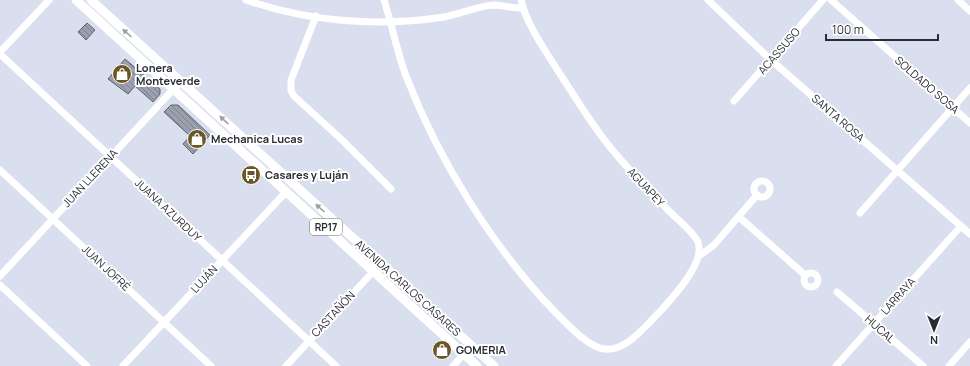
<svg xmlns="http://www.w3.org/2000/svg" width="970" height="366" font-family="Manrope,sans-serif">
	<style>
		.building { fill: url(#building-back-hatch); stroke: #5e636f }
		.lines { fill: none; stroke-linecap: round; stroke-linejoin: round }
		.minor { stroke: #fff; stroke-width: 7 }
		.major { stroke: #fff; stroke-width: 9 }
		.oneway { fill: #9fa0a2 }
		.labels { text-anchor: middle; stroke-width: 4; stroke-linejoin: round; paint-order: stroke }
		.shield { fill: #fff; stroke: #696b6f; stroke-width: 1 }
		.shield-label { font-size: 10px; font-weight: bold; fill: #292c31 }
		.street-label { font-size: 11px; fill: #292c31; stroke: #fff }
		.poi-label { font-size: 11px; font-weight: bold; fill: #292c31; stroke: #fff; text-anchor: start }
	</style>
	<defs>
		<pattern id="building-back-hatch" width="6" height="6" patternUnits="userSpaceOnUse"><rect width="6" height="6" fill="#9ba0ae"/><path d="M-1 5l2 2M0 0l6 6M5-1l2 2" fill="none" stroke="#7e838e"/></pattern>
	</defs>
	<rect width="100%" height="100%" fill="#d9dfee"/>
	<!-- building -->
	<g class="building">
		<polygon points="87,23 95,30 86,40 78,32"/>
		<polygon points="125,59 160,89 160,94 153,102 135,86 128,94 108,79"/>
		<polygon points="171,105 178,105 210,135 193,154 183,144 190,136 164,112"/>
	</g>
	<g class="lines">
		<!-- minor -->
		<g class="minor">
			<path d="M 246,0 C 309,22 378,27 444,17 C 461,14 477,6 494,5 C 504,5 513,9 523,8"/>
			<path d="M 384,0 C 392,25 397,52 406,76 C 439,161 493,248 556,313 C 567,324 589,348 605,349 C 624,351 640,332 652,320 C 666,305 701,269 699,248 C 699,244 699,243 697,240 C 690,229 678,220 669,211 C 651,192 632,174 615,153 C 594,129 578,101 560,74 C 547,53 526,24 521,0"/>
			<polyline points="708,0 771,60 970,234"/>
			<polyline points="831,0 970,123"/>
			<polyline points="958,0 970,11"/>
			<polyline points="316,16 291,80 291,91 294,96 341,139 391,189"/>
			<polyline points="0,52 49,0"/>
			<polyline points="0,54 336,366"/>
			<polyline points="734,101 823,0"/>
			<polyline points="0,170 211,366"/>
			<circle cx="762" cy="189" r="8"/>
			<polyline points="860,213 970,88"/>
			<polyline points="739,217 805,275"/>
			<polyline points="699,256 714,245 757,195"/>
			<circle cx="811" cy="280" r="7"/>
			<polyline points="0,276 181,81"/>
			<polyline points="0,285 87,366"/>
			<polyline points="837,292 923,366"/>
			<polyline points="123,366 286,192"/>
			<polyline points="286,366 381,263"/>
			<polyline points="453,366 464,354"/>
			<polyline points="836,366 961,226"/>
			<polyline points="949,366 970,342"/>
		</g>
		<!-- major -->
		<g class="major">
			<polyline points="76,0 477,366"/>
			<polyline points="91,0 494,366"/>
		</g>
	</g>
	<!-- one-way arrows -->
	<defs><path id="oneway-solid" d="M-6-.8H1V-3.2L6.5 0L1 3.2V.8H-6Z"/></defs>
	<g class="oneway">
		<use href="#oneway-solid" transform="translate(127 33) rotate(-138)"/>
		<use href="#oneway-solid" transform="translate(224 120) rotate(-137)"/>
		<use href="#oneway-solid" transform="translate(320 208) rotate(-138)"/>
	</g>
	<!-- icons -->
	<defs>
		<symbol id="shop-disc" viewBox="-11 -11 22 22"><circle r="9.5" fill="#6b5726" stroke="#fff"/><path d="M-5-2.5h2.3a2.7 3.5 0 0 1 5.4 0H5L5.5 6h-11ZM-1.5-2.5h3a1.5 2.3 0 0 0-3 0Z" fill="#fff"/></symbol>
		<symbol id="bus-disc" viewBox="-11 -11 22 22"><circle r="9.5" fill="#6b5726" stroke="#fff"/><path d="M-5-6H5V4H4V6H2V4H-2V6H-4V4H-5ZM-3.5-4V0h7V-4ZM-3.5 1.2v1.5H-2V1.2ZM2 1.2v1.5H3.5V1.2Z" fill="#fff"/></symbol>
	</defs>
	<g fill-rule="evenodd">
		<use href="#shop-disc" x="111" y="63" width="22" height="22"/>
		<use href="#shop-disc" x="186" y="128" width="22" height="22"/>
		<use href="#bus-disc" x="240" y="164" width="22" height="22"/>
		<use href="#shop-disc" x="431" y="339" width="22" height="22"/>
	</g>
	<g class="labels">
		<!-- shield labels -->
		<rect class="shield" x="310" y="219" width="32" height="16" rx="3"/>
		<g class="shield-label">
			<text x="326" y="231">RP17</text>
		</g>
		<!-- street labels -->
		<g class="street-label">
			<text transform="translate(779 51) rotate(-49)" y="4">ACASSUSO</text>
			<text transform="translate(927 85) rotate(41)" y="4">SOLDADO SOSA</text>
			<text transform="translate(838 118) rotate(41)" y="4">SANTA ROSA</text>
			<text transform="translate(90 178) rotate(-47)" y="4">JUAN LLERENA</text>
			<text transform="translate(646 187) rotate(47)" y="4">AGUAPEY</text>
			<text transform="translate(168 210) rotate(43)" y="4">JUANA AZURDUY</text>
			<text transform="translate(106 268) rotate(43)" y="4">JUAN JOFRÉ</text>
			<text transform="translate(204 279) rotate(-47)" y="4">LUJÁN</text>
			<text transform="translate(408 288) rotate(42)" y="4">AVENIDA CARLOS CASARES</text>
			<text transform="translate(898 296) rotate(-48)" y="4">LARRAYA</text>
			<text transform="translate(333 314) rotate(-47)" y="4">CASTAÑÓN</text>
			<text transform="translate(880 329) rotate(41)" y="4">HUCAL</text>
		</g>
		<!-- poi labels -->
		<g class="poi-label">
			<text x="136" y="72">Lonera<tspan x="136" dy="13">Monteverde</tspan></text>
			<text x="211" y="143">Mechanica Lucas</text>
			<text x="265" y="179">Casares y Luján</text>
			<text x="456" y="354">GOMERIA</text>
		</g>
	</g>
	<!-- north arrow -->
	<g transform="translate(934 330) rotate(180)" stroke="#ffffff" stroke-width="3" paint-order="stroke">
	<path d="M0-3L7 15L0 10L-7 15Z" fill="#292c31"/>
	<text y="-6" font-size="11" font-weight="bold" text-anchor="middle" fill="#292c31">N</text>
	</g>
	<!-- scale -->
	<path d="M826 34v6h112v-6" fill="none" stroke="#292c31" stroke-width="2"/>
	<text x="832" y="34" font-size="12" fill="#292c31" stroke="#ffffff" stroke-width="3" paint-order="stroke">100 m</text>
</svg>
